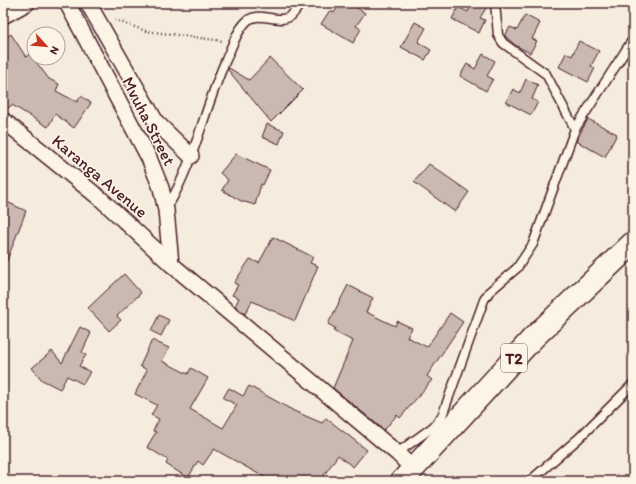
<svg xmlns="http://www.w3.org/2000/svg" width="636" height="484" font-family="Itim,sans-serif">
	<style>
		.building { fill: #cab9b1; stroke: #4a1f2b }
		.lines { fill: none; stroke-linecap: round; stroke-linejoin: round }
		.service-casing { stroke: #4a1f2b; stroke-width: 11 }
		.minor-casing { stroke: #4a1f2b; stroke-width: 18 }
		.trunk-casing { stroke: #4a1f2b; stroke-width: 25 }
		.path { stroke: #4a1f2b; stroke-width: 2.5; stroke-dasharray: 1 3; stroke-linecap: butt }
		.service { stroke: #fcf5e5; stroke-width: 8 }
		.minor { stroke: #fcf5e5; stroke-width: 15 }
		.trunk { stroke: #fcf5e5; stroke-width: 22 }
		.labels { text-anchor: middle; stroke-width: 3; stroke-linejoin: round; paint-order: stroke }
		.shield { fill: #fcf5e5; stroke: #7f5f63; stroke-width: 1 }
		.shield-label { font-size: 16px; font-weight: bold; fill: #4a1f2b }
		.street-label { font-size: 17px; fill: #4a1f2b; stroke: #fcf5e5 }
	</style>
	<rect width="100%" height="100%" fill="#f5ecde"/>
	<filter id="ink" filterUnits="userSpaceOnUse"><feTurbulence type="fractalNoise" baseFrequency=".025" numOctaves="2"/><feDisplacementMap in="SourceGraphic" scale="8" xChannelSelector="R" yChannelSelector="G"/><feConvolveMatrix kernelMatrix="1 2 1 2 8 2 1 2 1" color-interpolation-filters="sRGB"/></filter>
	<g filter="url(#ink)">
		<!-- building -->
		<g class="building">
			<polygon points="340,3 350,3 365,13 356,26 361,29 353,43 321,24 330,10 334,13"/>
			<polygon points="472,3 489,3 480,18 485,20 479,33 452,19 458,7 468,12"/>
			<polygon points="525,15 540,23 532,39 537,41 530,53 515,45 505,36 510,27 517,30"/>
			<polygon points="415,22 426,28 418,42 431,50 425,60 401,47"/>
			<polygon points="11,34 26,57 30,54 49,79 59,84 56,91 77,102 81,96 91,103 74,128 55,114 48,127 12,105 3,111 3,39"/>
			<polygon points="579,41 599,51 591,66 595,68 588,82 559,67 566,53 572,56"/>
			<polygon points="483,54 495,61 487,76 493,79 486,91 460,76 467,64 475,69"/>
			<polygon points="270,58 303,90 271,122 228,70 229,68 249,80"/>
			<polygon points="526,79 538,85 532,99 538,102 531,115 506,102 513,89 520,93"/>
			<polygon points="588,119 617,134 605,157 576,141"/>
			<polygon points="267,124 284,131 279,144 262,137"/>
			<polygon points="236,154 270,170 263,185 261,184 255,205 241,201 222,190 228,180 220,173"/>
			<polygon points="429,164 469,192 455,212 414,182"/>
			<polygon points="3,200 26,211 4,268 3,268"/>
			<polygon points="273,237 313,257 310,263 318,266 295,321 252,301 245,314 235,306 239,298 232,295 238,285 234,283 250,259 259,263"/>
			<polygon points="124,274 141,293 117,316 121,320 109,331 88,308"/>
			<polygon points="348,285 373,298 366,312 395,326 397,321 412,328 407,337 427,347 450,313 463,322 427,376 432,380 400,418 397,415 384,430 333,388 353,341 333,331 335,328 328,324"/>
			<polygon points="159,315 169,320 161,336 151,331"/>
			<polygon points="80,327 91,333 82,352 86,355 79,366 90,372 83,384 67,376 60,389 42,380 32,368 52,351 62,363"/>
			<polygon points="152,340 169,348 162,361 188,374 191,368 208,378 190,409 223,428 237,405 223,398 229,388 243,396 249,386 294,411 322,423 326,418 367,450 353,467 338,455 320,481 271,481 214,449 203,465 198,461 188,478 166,464 168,460 147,447 156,432 153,431 159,419 151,415 157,405 135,394 147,370 140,366"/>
		</g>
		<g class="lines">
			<defs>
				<g id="service">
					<polyline points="575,129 633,39"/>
					<path d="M 167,208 C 194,163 204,110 225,62 C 231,49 236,32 246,22 C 257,9 280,26 292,15 C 295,12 298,7 301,3"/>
					<polyline points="397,453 433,427 442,416 484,300 489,292 517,268 533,244 575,129 546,74 503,43 498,35 495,3"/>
					<polyline points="530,481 579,438 633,384"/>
				</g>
				<g id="minor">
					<polyline points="67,3 149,158 161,188 166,210 171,264"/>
					<polyline points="88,3 156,122 191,156"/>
					<polyline points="3,16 27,3"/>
					<polyline points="3,120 102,200 171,264 397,453 412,468"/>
				</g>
				<polyline id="trunk" points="402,481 533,338 633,243"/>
			</defs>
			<!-- service casing -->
			<use href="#service" class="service-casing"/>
			<!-- minor casing -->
			<use href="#minor" class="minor-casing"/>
			<!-- trunk casing -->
			<use href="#trunk" class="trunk-casing"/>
			<!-- path -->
			<polyline class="path" points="115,20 146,31 223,41"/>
			<!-- service -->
			<use href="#service" class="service"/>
			<!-- minor -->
			<use href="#minor" class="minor"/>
			<!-- trunk -->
			<use href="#trunk" class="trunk"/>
		</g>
	</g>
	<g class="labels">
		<!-- shield labels -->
		<rect class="shield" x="501" y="344" width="26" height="28" rx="3"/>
		<g class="shield-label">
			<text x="514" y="364">T2</text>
		</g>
		<!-- street labels -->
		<g class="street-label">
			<text transform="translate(149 121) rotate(63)" y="6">Mvuha Street</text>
			<text transform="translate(100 176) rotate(40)" y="6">Karanga Avenue</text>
		</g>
	</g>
	<!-- margin -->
	<rect width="636" height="484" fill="none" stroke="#fcf5e5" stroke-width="16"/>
	<rect x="8" y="8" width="620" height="468" fill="none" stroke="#4a1f2b" stroke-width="1.5" filter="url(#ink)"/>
	<!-- north arrow -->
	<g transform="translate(46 46) rotate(117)"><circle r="19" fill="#fcf5e5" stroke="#b59f9b"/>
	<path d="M0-3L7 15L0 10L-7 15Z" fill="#c8321e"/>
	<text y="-6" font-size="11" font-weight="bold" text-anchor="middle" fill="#4a1f2b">N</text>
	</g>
</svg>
